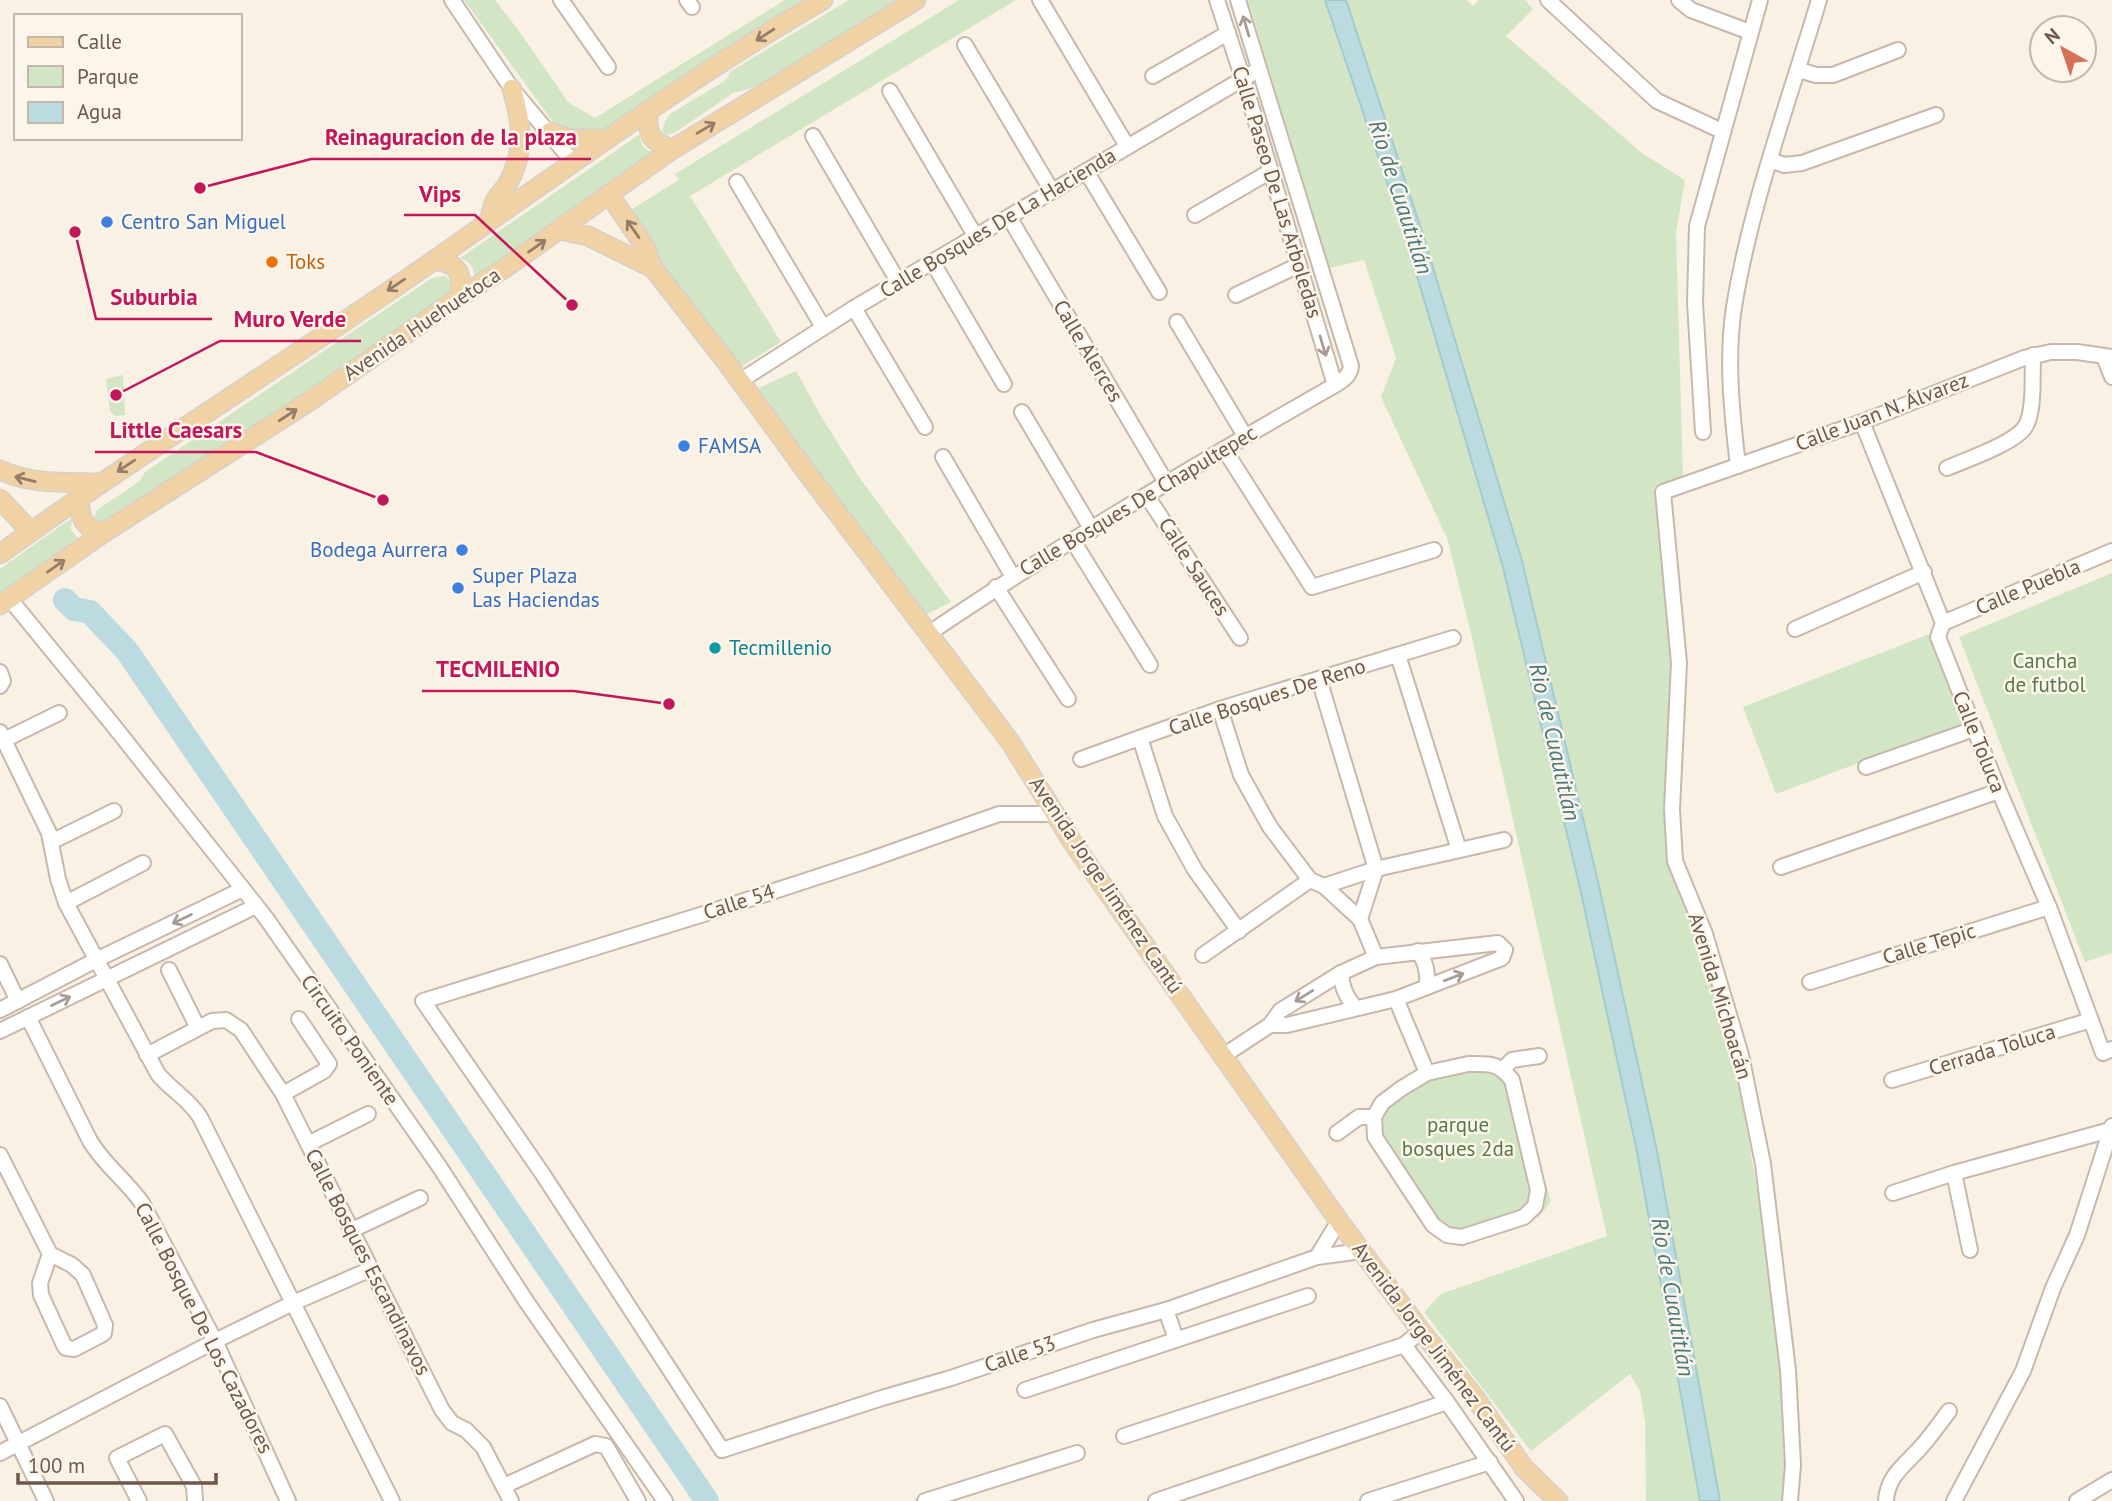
<svg xmlns="http://www.w3.org/2000/svg" width="2112" height="1501" font-family="'PT Sans',sans-serif">
	<style>
		.green { fill: #d2e5c5 }
		.water { fill: #bcdbe0; stroke: #a3cad0; stroke-width: 2 }
		.lines { fill: none; stroke-linecap: round; stroke-linejoin: round }
		.river { stroke: #bcdbe0; stroke-width: 24 }
		.minor-casing { stroke: #c8b8ac; stroke-width: 18 }
		.major-casing { stroke: #d6d0cd; stroke-width: 21 }
		.minor { stroke: #fff; stroke-width: 14 }
		.major { stroke: #f0d2a5; stroke-width: 18 }
		.oneway { stroke: #a89b94 }
		.oneway2 { stroke: #957d67 }
		.shop-dot { fill: #3f7fe0; stroke: #fcf5ea; stroke-width: 2.5 }
		.food-dot { fill: #e8710a; stroke: #fcf5ea; stroke-width: 2.5 }
		.culture-dot { fill: #0f9aa8; stroke: #fcf5ea; stroke-width: 2.5 }
		.labels { text-anchor: middle; stroke-width: 5; stroke-linejoin: round; paint-order: stroke }
		.street-label { font-size: 21px; fill: #6e584d; stroke: #fcf5ea }
		.shop-label { font-size: 21px; fill: #366cbe; stroke: #fcf5ea; text-anchor: start }
		.food-label { font-size: 21px; fill: #c56008; stroke: #fcf5ea; text-anchor: start }
		.culture-label { font-size: 21px; fill: #0d838f; stroke: #fcf5ea; text-anchor: start }
		.park-label { font-size: 21px; fill: #58794a; stroke: #fcf5ea }
		.water-label { font-size: 23px; font-style: italic; fill: #4a787f; stroke: #fcf5ea }
		.leader { fill: none; stroke: #c2185b; stroke-width: 2.5 }
		.callout-dot { fill: #c2185b; stroke: #fcf5ea; stroke-width: 2.5 }
		.callout-label { font-size: 23px; text-anchor: middle; font-weight: bold; fill: #c2185b; stroke: #fcf5ea; stroke-width: 5; stroke-linejoin: round; paint-order: stroke }
	</style>
	<rect width="100%" height="100%" fill="#f9f1e4"/>
	<!-- green -->
	<g class="green">
		<polygon points="464,0 495,0 519,31 568,102 595,118 785,0 809,0 603,131 584,132 556,126"/>
		<polygon points="849,0 896,0 757,87 733,93 676,132 666,135 662,131 665,122 670,114 726,80 731,71"/>
		<polygon points="959,0 1016,0 690,196 781,342 737,369 624,214 679,180 675,174"/>
		<polygon points="1248,0 1467,0 1473,6 1479,0 1525,0 1533,9 1506,36 1643,154 1685,180 1676,233 1683,477 1654,487 1671,661 1666,769 1667,856 1696,935 1735,1061 1760,1207 1779,1358 1784,1463 1783,1501 1646,1501 1645,1422 1640,1391 1630,1374 1531,1451 1424,1312 1441,1294 1607,1236 1472,638 1447,538 1381,397 1396,358 1364,260 1329,268"/>
		<path d="M 640,134 C 640,145 644,149 654,153 L 474,280 C 475,268 471,262 460,258 Z"/>
		<polygon points="445,276 450,281 452,293 290,404 115,517 100,523 94,517 97,510 140,481 145,472 432,278"/>
		<polygon points="796,371 821,416 859,477 951,602 919,618 750,392"/>
		<polygon points="123,375 125,415 115,416 110,411 106,379"/>
		<polygon points="72,518 71,530 78,538 86,537 0,599 0,569"/>
		<polygon points="2112,573 2112,953 2085,962 1959,637"/>
		<polygon points="1932,633 1965,723 1776,794 1743,707"/>
		<polygon points="1459,1067 1509,1073 1551,1201 1539,1217 1503,1228 1471,1243 1454,1245 1442,1241 1385,1149 1379,1123 1387,1101 1404,1089"/>
	</g>
	<!-- water -->
	<polygon class="water" points="1325,0 1346,0 1424,238 1522,561 1598,882 1657,1151 1720,1501 1700,1501 1637,1152 1580,888 1503,567 1407,242"/>
	<g class="lines">
		<!-- river -->
		<polyline class="river" points="65,600 74,609 90,612 127,651 707,1501"/>
		<defs>
			<g id="minor">
				<polyline points="452,0 512,89 573,162"/>
				<polyline points="561,0 608,67"/>
				<polyline points="687,0 692,7"/>
				<polyline points="1040,0 1127,146"/>
				<polyline points="1217,0 1243,79 1335,385"/>
				<polyline points="1548,0 1657,101 1722,131"/>
				<polyline points="1679,0 1691,10 1750,32"/>
				<polyline points="965,45 1052,191"/>
				<polyline points="1799,70 1816,75 1833,75 1898,50"/>
				<polyline points="1153,76 1228,33"/>
				<polyline points="890,91 976,237"/>
				<polyline points="813,136 899,283"/>
				<polyline points="1771,160 1784,165 1802,163 1936,115"/>
				<polyline points="1086,171 1159,292"/>
				<polyline points="737,182 823,327"/>
				<polyline points="1195,215 1271,171"/>
				<polyline points="1009,217 1167,484"/>
				<polyline points="933,263 1004,384"/>
				<polyline points="1236,295 1299,265"/>
				<polyline points="854,308 925,427"/>
				<polyline points="1177,322 1245,436"/>
				<polyline points="2104,357 2112,377"/>
				<polyline points="740,381 854,308 1258,70"/>
				<polyline points="1022,412 1092,530"/>
				<polyline points="1862,422 1943,623 1938,637 1999,791 2049,907 2103,1053 2112,1049"/>
				<polyline points="1703,432 1695,303 1697,226 1760,0"/>
				<polyline points="1224,449 1312,587 1434,550"/>
				<polyline points="943,457 1013,577"/>
				<path d="M 1738,466 C 1732,415 1726,359 1734,307 C 1751,203 1789,101 1819,0"/>
				<path d="M 1947,468 C 1966,460 2015,443 2025,427 C 2035,412 2032,374 2033,355"/>
				<polyline points="1147,496 1240,638"/>
				<polyline points="1073,541 1150,665"/>
				<polyline points="996,587 1068,699"/>
				<polyline points="9,598 113,725 266,918 439,1166 526,1301 665,1501"/>
				<polyline points="1943,623 2112,551"/>
				<polyline points="1795,629 1924,572"/>
				<path d="M 928,634 C 1059,545 1197,464 1335,385 C 1343,380 1350,376 1351,366 L 1238,0"/>
				<polyline points="1398,655 1459,850"/>
				<polyline points="0,672 3,681 0,686"/>
				<polyline points="1319,679 1376,869"/>
				<polyline points="1220,709 1241,775 1270,827 1310,880 1324,886 1360,919 1376,957"/>
				<path d="M 0,732 L 49,833 L 58,879 L 66,903 L 158,1074 C 171,1090 189,1099 200,1117 L 392,1501"/>
				<polyline points="1140,738 1165,816 1195,870 1239,931"/>
				<polyline points="4,740 59,713"/>
				<polyline points="1081,759 1220,709 1453,638"/>
				<polyline points="1866,767 1974,729"/>
				<polyline points="1056,814 999,814 866,861 707,913 423,1001 542,1173 722,1450 882,1398 951,1378 1093,1330 1166,1310 1317,1257 1361,1251"/>
				<polyline points="51,842 114,811"/>
				<polyline points="1781,867 1999,791"/>
				<polyline points="1324,886 1376,869 1504,840"/>
				<polyline points="66,903 143,863"/>
				<polyline points="1360,919 1376,869"/>
				<path d="M 1418,951 C 1426,963 1428,972 1427,987"/>
				<polyline points="1203,955 1310,880"/>
				<polyline points="0,964 18,1001"/>
				<polyline points="169,970 198,1028"/>
				<path d="M 1341,973 C 1342,988 1346,997 1356,1008"/>
				<polyline points="1810,982 2049,907"/>
				<polyline points="1396,999 1427,1073"/>
				<polyline points="0,1010 96,960 243,889"/>
				<path d="M 28,1017 L 90,1141 C 105,1166 126,1180 142,1203 L 215,1341 L 288,1501"/>
				<polyline points="0,1031 256,906"/>
				<polyline points="147,1055 212,1021 226,1020 241,1030 283,1094 442,1410 452,1423 466,1430 483,1447 511,1501"/>
				<polyline points="1223,1056 1270,1025 1280,1011 1341,973 1376,957 1498,943 1505,950 1502,958 1396,999 1287,1025 1270,1025"/>
				<path d="M 1468,1064 C 1489,1064 1498,1062 1512,1080 L 1538,1190 L 1535,1206 L 1524,1217 L 1462,1237 L 1447,1235 L 1433,1225 L 1375,1137 L 1374,1117 L 1382,1103 L 1402,1088 L 1427,1073 Z"/>
				<polyline points="1503,1069 1512,1060 1539,1056"/>
				<polyline points="1892,1080 2091,1020"/>
				<polyline points="283,1094 324,1071 329,1064 299,1019"/>
				<polyline points="1337,1133 1359,1117 1374,1117"/>
				<polyline points="308,1144 368,1114"/>
				<polyline points="0,1155 50,1254 72,1265 83,1275 105,1325 104,1333 101,1335 74,1349 66,1348 64,1345 41,1295 40,1283 50,1254"/>
				<polyline points="1954,1173 1970,1250"/>
				<polyline points="1893,1193 1954,1173 2110,1130"/>
				<polyline points="352,1230 420,1198"/>
				<polyline points="1317,1257 1339,1221"/>
				<polyline points="1166,1310 1176,1339"/>
				<polyline points="1404,1345 1447,1402 1516,1501"/>
				<polyline points="1025,1390 1308,1296"/>
				<polyline points="0,1406 46,1501"/>
				<polyline points="1124,1436 1404,1345 1421,1331"/>
				<polyline points="0,1453 215,1341 293,1303 371,1269"/>
				<polyline points="504,1486 595,1444 606,1446 638,1501"/>
				<polyline points="139,1501 117,1458 165,1434 194,1486 195,1501"/>
				<polyline points="925,1501 1077,1453"/>
				<polyline points="1156,1501 1447,1402"/>
				<polyline points="1368,1501 1490,1462"/>
				<polyline points="1790,1501 1793,1465 1788,1370 1763,1164 1741,1055 1705,934 1675,861 1672,809 1679,663 1663,492 1862,422 2024,358 2051,352 2077,352 2112,357"/>
				<path d="M 1886,1501 C 1887,1476 1906,1464 1921,1447 C 1931,1436 1940,1423 1949,1411"/>
				<polyline points="1954,1501 2023,1371 2053,1288 2077,1235 2112,1126"/>
				<polyline points="2077,1501 2112,1480"/>
			</g>
			<g id="major">
				<path d="M 648,111 C 647,134 650,142 673,149"/>
				<polyline points="550,132 572,139 608,139"/>
				<polyline points="609,194 645,247 653,268 727,363 808,474 1011,743 1073,843 1339,1221 1421,1331 1473,1395 1524,1468 1558,1501"/>
				<path d="M 490,219 C 491,214 492,207 494,203 C 497,196 503,191 507,185 C 526,152 522,123 512,89"/>
				<polyline points="560,230 588,236 653,268"/>
				<path d="M 434,260 C 458,263 465,274 458,298"/>
				<path d="M 0,470 C 32,485 66,482 100,483"/>
				<path d="M 79,498 C 80,519 83,529 105,532"/>
				<polyline points="0,499 31,532"/>
				<path d="M 0,554 C 141,452 290,361 433,261 C 561,171 688,79 823,0"/>
				<polyline points="0,605 105,532 310,401 458,298 505,268 673,149 916,0"/>
			</g>
		</defs>
		<!-- minor casing -->
		<use href="#minor" class="minor-casing"/>
		<!-- major casing -->
		<use href="#major" class="major-casing"/>
		<!-- minor -->
		<use href="#minor" class="minor"/>
		<!-- major -->
		<use href="#major" class="major"/>
	</g>
	<!-- one-way arrows -->
	<defs><path id="oneway-shaft" d="M-6 0H5M1.5-3L5.5 0L1.5 3" fill="none" stroke-width="1.6" stroke-linecap="round" stroke-linejoin="round" transform="scale(1.75)"/></defs>
	<g class="oneway">
		<use href="#oneway-shaft" transform="translate(1246 26) rotate(-106)"/>
		<use href="#oneway-shaft" transform="translate(1323 346) rotate(73)"/>
		<use href="#oneway-shaft" transform="translate(182 919) rotate(154)"/>
		<use href="#oneway-shaft" transform="translate(1454 977) rotate(-21)"/>
		<use href="#oneway-shaft" transform="translate(1304 996) rotate(148)"/>
		<use href="#oneway-shaft" transform="translate(61 1001) rotate(-26)"/>
	</g>
	<g class="oneway2">
		<use href="#oneway-shaft" transform="translate(765 35) rotate(147)"/>
		<use href="#oneway-shaft" transform="translate(706 128) rotate(-31)"/>
		<use href="#oneway-shaft" transform="translate(633 229) rotate(-125)"/>
		<use href="#oneway-shaft" transform="translate(537 246) rotate(-35)"/>
		<use href="#oneway-shaft" transform="translate(396 285) rotate(146)"/>
		<use href="#oneway-shaft" transform="translate(288 415) rotate(-33)"/>
		<use href="#oneway-shaft" transform="translate(126 466) rotate(146)"/>
		<use href="#oneway-shaft" transform="translate(25 479) rotate(-166)"/>
		<use href="#oneway-shaft" transform="translate(56 566) rotate(-35)"/>
	</g>
	<!-- markers -->
	<g class="shop-dot">
		<circle cx="107" cy="222" r="7"/>
		<circle cx="684" cy="446" r="7"/>
		<circle cx="462" cy="550" r="7"/>
		<circle cx="458" cy="588" r="7"/>
	</g>
	<circle class="food-dot" cx="272" cy="262" r="7"/>
	<circle class="culture-dot" cx="715" cy="648" r="7"/>
	<g class="labels">
		<!-- street labels -->
		<g class="street-label">
			<text transform="translate(1277 192) rotate(73)" y="7">Calle Paseo De Las Arboledas</text>
			<text transform="translate(998 223) rotate(-31)" y="7">Calle Bosques De La Hacienda</text>
			<text transform="translate(422 324) rotate(-34)" y="7">Avenida Huehuetoca</text>
			<text transform="translate(1088 351) rotate(59)" y="7">Calle Alerces</text>
			<text transform="translate(1882 412) rotate(-21)" y="7">Calle Juan N. Álvarez</text>
			<text transform="translate(1138 501) rotate(-31)" y="7">Calle Bosques De Chapultepec</text>
			<text transform="translate(1194 567) rotate(57)" y="7">Calle Sauces</text>
			<text transform="translate(2028 587) rotate(-23)" y="7">Calle Puebla</text>
			<text transform="translate(1267 697) rotate(-18)" y="7">Calle Bosques De Reno</text>
			<text transform="translate(1979 742) rotate(68)" y="7">Calle Toluca</text>
			<text transform="translate(1106 885) rotate(56)" y="7">Avenida Jorge Jiménez Cantú</text>
			<text transform="translate(739 902) rotate(-18)" y="7">Calle 54</text>
			<text transform="translate(1929 944) rotate(-17)" y="7">Calle Tepic</text>
			<text transform="translate(1720 996) rotate(73)" y="7">Avenida Michoacán</text>
			<text transform="translate(350 1040) rotate(55)" y="7">Circuito Poniente</text>
			<text transform="translate(1992 1050) rotate(-17)" y="7">Cerrada Toluca</text>
			<text transform="translate(368 1262) rotate(63)" y="7">Calle Bosques Escandinavos</text>
			<text transform="translate(204 1328) rotate(63)" y="7">Calle Bosque De Los Cazadores</text>
			<text transform="translate(1434 1347) rotate(53)" y="7">Avenida Jorge Jiménez Cantú</text>
			<text transform="translate(1020 1354) rotate(-19)" y="7">Calle 53</text>
		</g>
		<!-- shop labels -->
		<g class="shop-label">
			<text x="121" y="229">Centro San Miguel</text>
			<text x="698" y="453">FAMSA</text>
			<text x="448" y="557" text-anchor="end">Bodega Aurrera</text>
			<text x="472" y="583">Super Plaza<tspan x="472" dy="24">Las Haciendas</tspan></text>
		</g>
		<!-- food labels -->
		<g class="food-label">
			<text x="286" y="269">Toks</text>
		</g>
		<!-- culture labels -->
		<g class="culture-label">
			<text x="729" y="655">Tecmillenio</text>
		</g>
		<!-- park labels -->
		<g class="park-label">
			<text x="2045" y="668">Cancha<tspan x="2045" dy="24">de futbol</tspan></text>
			<text x="1458" y="1132">parque<tspan x="1458" dy="24">bosques 2da</tspan></text>
		</g>
		<!-- water labels -->
		<g class="water-label">
			<text transform="translate(1401 197) rotate(72)" y="8">Rio de Cuautitlán</text>
			<text transform="translate(1555 742) rotate(77)" y="8">Rio de Cuautitlán</text>
			<text transform="translate(1673 1297) rotate(80)" y="8">Rio de Cuautitlán</text>
		</g>
	</g>
	<!-- callouts -->
	<path class="leader" d="M200 188L311 159H591M572 305L475 215H404M75 232L96 319H212M116 395L220 341H361M383 500L256 452H95M669 704L574 691H422"/>
	<g class="callout-dot">
		<circle cx="200" cy="188" r="7"/>
		<circle cx="572" cy="305" r="7"/>
		<circle cx="75" cy="232" r="7"/>
		<circle cx="116" cy="395" r="7"/>
		<circle cx="383" cy="500" r="7"/>
		<circle cx="669" cy="704" r="7"/>
	</g>
	<g class="callout-label">
		<text x="451" y="145">Reinaguracion de la plaza</text>
		<text x="440" y="202">Vips</text>
		<text x="154" y="305">Suburbia</text>
		<text x="290" y="327">Muro Verde</text>
		<text x="176" y="438">Little Caesars</text>
		<text x="498" y="677">TECMILENIO</text>
	</g>
	<!-- legend -->
	<rect x="14" y="14" width="228" height="126" fill="#fcf5ea" stroke="#c3b6ab" stroke-width="2"/>
	<rect x="28" y="37" width="35" height="10" fill="#f0d2a5" stroke="#c3b6ab" stroke-width="2"/>
	<text x="77" y="49" font-size="21" fill="#6e584d">Calle</text>
	<rect x="28" y="66" width="35" height="21" fill="#d2e5c5" stroke="#c3b6ab" stroke-width="2"/>
	<text x="77" y="84" font-size="21" fill="#6e584d">Parque</text>
	<rect x="28" y="102" width="35" height="21" fill="#bcdbe0" stroke="#c3b6ab" stroke-width="2"/>
	<text x="77" y="119" font-size="21" fill="#6e584d">Agua</text>
	<!-- north arrow -->
	<g transform="translate(2063 49) rotate(320)"><circle r="33" fill="#fcf5ea" stroke="#c3b6ab" stroke-width="2"/>
	<path d="M0-5L12 26L0 18L-12 26Z" fill="#d47158"/>
	<text y="-10" font-size="19" font-weight="bold" text-anchor="middle" fill="#6e584d">N</text>
	</g>
	<!-- scale -->
	<path d="M18 1473v10h198v-10" fill="none" stroke="#6e584d" stroke-width="3.5"/>
	<text x="28" y="1473" font-size="21" fill="#6e584d" stroke="#fcf5ea" stroke-width="5" paint-order="stroke">100 m</text>
</svg>
